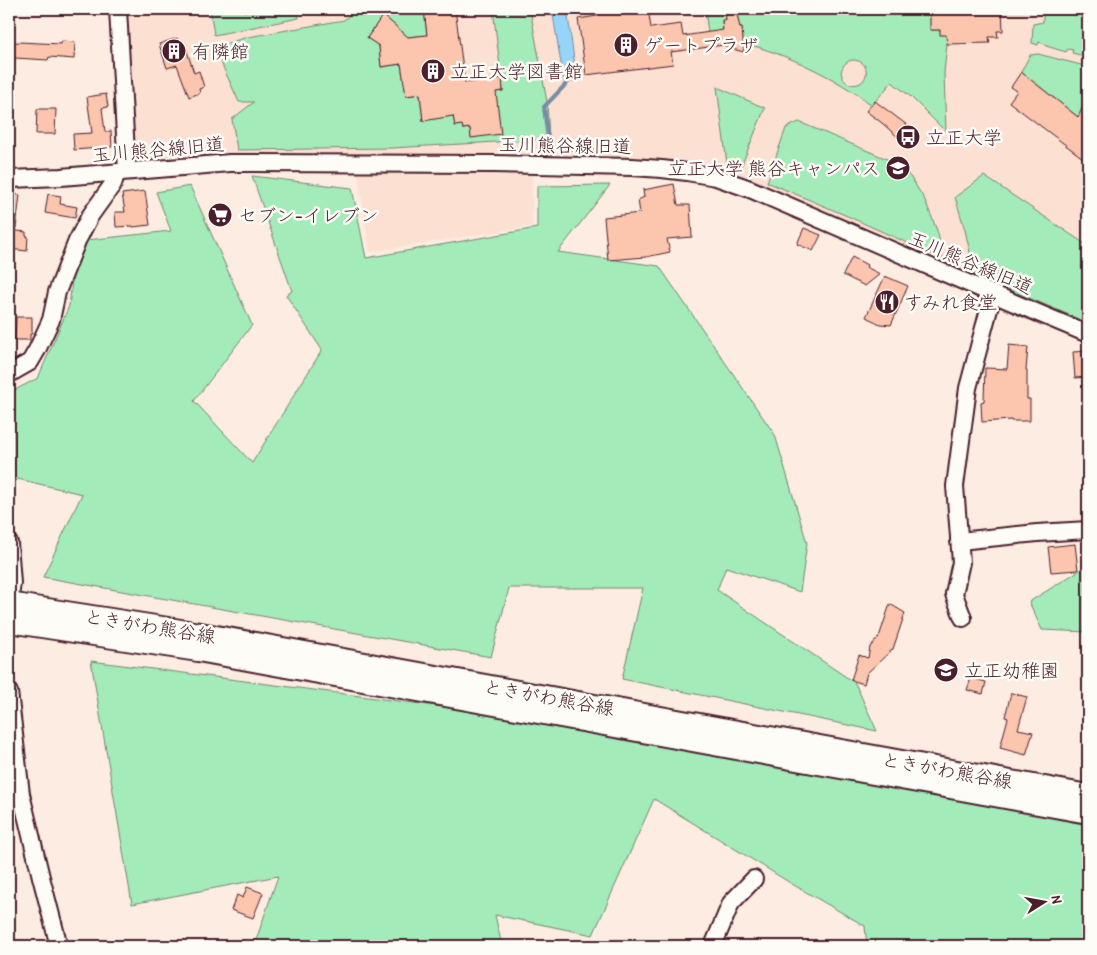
<svg xmlns="http://www.w3.org/2000/svg" width="1097" height="955" font-family="'Patrick Hand','Klee One',sans-serif">
	<style>
		.built { fill: #fce0d2 }
		.green { fill: #a3ebb8; stroke: #768572; fill-rule: evenodd }
		.water { fill: #97d5f8; stroke: #788ca6 }
		.lines { fill: none; stroke-linecap: round; stroke-linejoin: round }
		.stream { stroke: #788ca6; stroke-width: 4 }
		.building { fill: #fbc5ae; stroke: #4a1f2b }
		.minor-casing { stroke: #4a1f2b; stroke-width: 20 }
		.major-casing { stroke: #4a1f2b; stroke-width: 24 }
		.minor { stroke: #fdfcf7; stroke-width: 16 }
		.major { stroke: #fdfcf7; stroke-width: 20 }
		.labels { text-anchor: middle; stroke-width: 5; stroke-linejoin: round; paint-order: stroke }
		.poi-label { font-size: 19px; fill: #4a1f2b; stroke: #fdfcf7; text-anchor: start }
		.street-label { font-size: 19px; fill: #4a1f2b; stroke: #fdfcf7 }
	</style>
	<rect width="100%" height="100%" fill="#fcece1"/>
	<filter id="ink" filterUnits="userSpaceOnUse"><feTurbulence type="fractalNoise" baseFrequency=".02" numOctaves="2"/><feDisplacementMap in="SourceGraphic" scale="10" xChannelSelector="R" yChannelSelector="G"/><feConvolveMatrix kernelMatrix="1 2 1 2 8 2 1 2 1" color-interpolation-filters="sRGB"/></filter>
	<g filter="url(#ink)">
		<!-- built -->
		<polygon class="built" points="113,9 1088,9 1088,324 942,264 721,171 694,165 652,160 532,158 532,226 370,252 356,162 122,175"/>
		<!-- green -->
		<g class="green">
			<polygon points="210,9 241,9 245,12 248,9 297,9 299,18 214,35"/>
			<polygon points="357,9 424,9 427,35 408,37 383,15 367,38 379,46 381,67 401,64 406,96 420,94 423,120 453,115 455,126 462,125 463,129 470,128 471,137 496,92 503,91 493,9 552,9 552,11 531,14 547,102 549,139 392,148 237,150 232,119 254,102 239,102 218,56 217,46 248,37 344,20"/>
			<polygon points="705,9 725,9 726,20 722,21 723,31 708,33"/>
			<path d="M 736,9 L 930,9 L 931,30 L 940,30 L 946,35 L 947,44 L 944,73 L 946,132 L 911,97 L 892,82 L 872,105 C 833,76 789,55 743,43 L 742,28 L 735,28 L 738,19 ZM 853,60 C 874,61 868,89 850,84 C 844,82 842,77 841,72 C 843,65 846,61 853,60 Z"/>
			<polygon points="1043,9 1088,9 1088,57 1072,53 1073,50 1068,49 1066,52 1046,46 1046,44 1039,42 1038,45 1032,43 1033,24 1043,22"/>
			<polygon points="1038,54 1085,66 1086,81 1088,83 1088,96 1085,102 1088,105 1088,125 1021,72 1030,55"/>
			<polygon points="717,87 765,108 740,169 727,164"/>
			<polygon points="799,122 899,164 911,178 925,200 938,233 943,259 845,215 767,182 786,128"/>
			<polygon points="252,176 352,188 366,258 537,228 537,186 610,185 558,252 659,266 775,435 807,543 800,592 726,567 717,590 855,683 877,731 622,679 643,588 509,588 491,657 43,577 82,494 9,477 9,393 38,378 69,306 77,241 171,231 156,192 190,186 252,325 194,401 252,463 322,350 286,295 292,291"/>
			<polygon points="984,176 1088,246 1088,323 970,273 971,257 965,230 955,197"/>
			<polygon points="1088,565 1088,632 1042,630 1029,602"/>
			<polygon points="91,661 498,714 909,789 1088,825 1088,946 867,946 865,926 792,884 654,799 593,935 495,915 502,946 254,946 278,876 132,904"/>
		</g>
		<!-- water -->
		<polygon class="water" points="552,9 567,9 577,81 564,82"/>
		<g class="lines">
			<!-- stream -->
			<polyline class="stream" points="568,78 569,81 544,107 549,148 601,149"/>
		</g>
		<!-- building -->
		<g class="building">
			<polygon points="424,9 455,9 465,83 502,78 503,91 496,92 501,134 471,138 470,128 463,129 462,125 455,126 453,116 423,121 420,94 406,96 401,64 381,67 379,46 367,38 383,15 408,37 427,35"/>
			<polygon points="595,9 648,9 651,28 681,24 683,36 723,30 722,20 726,20 725,9 736,9 740,28 742,28 744,52 728,48 724,45 671,52 673,64 586,75 578,19 597,16"/>
			<polygon points="930,9 1002,9 1003,31 997,31 998,37 989,37 990,43 947,44 946,35 940,35 940,30 930,30"/>
			<polygon points="177,38 180,46 185,45 194,73 199,71 204,87 199,89 200,93 189,97 177,65 167,68 159,44"/>
			<polygon points="62,41 75,42 74,59 49,57 48,60 15,58 9,59 9,43 19,42 61,44"/>
			<polygon points="1021,72 1078,117 1088,96 1088,162 1009,102 1017,91 1011,87"/>
			<polygon points="106,94 108,107 102,108 105,132 111,131 112,147 74,150 73,134 92,133 87,97"/>
			<polygon points="875,101 911,128 908,132 914,138 908,146 882,123 866,111"/>
			<polygon points="37,109 56,109 55,134 36,134"/>
			<polygon points="674,184 678,205 690,205 692,237 667,239 670,252 646,257 608,260 604,217 640,213 638,200 644,197 643,190"/>
			<polygon points="145,191 150,225 133,227 133,226 116,227 115,212 125,212 122,194"/>
			<polygon points="9,194 20,195 16,228 9,228"/>
			<polygon points="48,194 61,196 60,204 77,207 75,218 45,213"/>
			<polygon points="804,228 821,235 813,251 797,244"/>
			<polygon points="9,230 26,232 26,236 28,236 27,251 9,249"/>
			<polygon points="852,257 867,265 866,267 880,274 865,286 843,275"/>
			<polygon points="885,276 908,286 891,325 880,324 866,317"/>
			<polygon points="16,317 32,317 32,334 30,334 30,340 15,340"/>
			<polygon points="1009,345 1028,347 1026,370 1027,370 1027,399 1030,399 1030,421 1011,421 1011,420 982,422 981,402 984,401 985,368 1007,369"/>
			<polygon points="1088,351 1088,377 1075,378 1073,352"/>
			<polygon points="1075,544 1078,570 1051,572 1048,547"/>
			<polygon points="890,604 905,613 893,649 867,673 864,684 851,680 859,655 868,658 870,647 879,637"/>
			<polygon points="971,678 986,682 983,694 967,690"/>
			<polygon points="1011,693 1027,697 1018,729 1033,732 1026,755 1000,748 1008,718 1005,717"/>
			<polygon points="247,887 263,893 253,918 231,910 237,895 243,898"/>
		</g>
		<g class="lines">
			<defs>
				<g id="minor">
					<polyline points="118,9 127,171"/>
					<polyline points="9,179 61,177 230,163 494,164 632,167 662,169 687,172 716,177 750,189 993,294 1088,334"/>
					<polyline points="9,374 30,362 37,350 51,320 57,292 77,241 90,216 113,184 117,172"/>
					<polyline points="959,541 1037,533 1088,530"/>
					<polyline points="9,543 12,583 9,602"/>
					<polyline points="963,618 954,594 961,562 955,486 968,388 993,294"/>
					<polyline points="9,692 21,794 41,877 59,946"/>
					<polyline points="713,946 731,903 754,879"/>
				</g>
				<g id="major">
					<polyline points="9,603 200,633 1088,795"/>
					<polyline points="9,622 198,651 1088,813"/>
				</g>
			</defs>
			<!-- minor casing -->
			<use href="#minor" class="minor-casing"/>
			<!-- major casing -->
			<use href="#major" class="major-casing"/>
			<!-- minor -->
			<use href="#minor" class="minor"/>
			<!-- major -->
			<use href="#major" class="major"/>
		</g>
	</g>
	<!-- icons -->
	<defs>
		<symbol id="building-disc" viewBox="-11 -11 22 22"><circle r="9.5" fill="#4a1f2b" stroke="#fdfcf7"/><path d="M-4-6H4V6H1V3H-1V6H-4ZM-2.5-4.3h1.7v1.8h-1.7ZM.8-4.3h1.7v1.8H.8ZM-2.5-1h1.7V.8h-1.7ZM.8-1h1.7V.8H.8Z" fill="#fff"/></symbol>
		<symbol id="bus-disc" viewBox="-11 -11 22 22"><circle r="9.5" fill="#4a1f2b" stroke="#fdfcf7"/><path d="M-5-6H5V4H4V6H2V4H-2V6H-4V4H-5ZM-3.5-4V0h7V-4ZM-3.5 1.2v1.5H-2V1.2ZM2 1.2v1.5H3.5V1.2Z" fill="#fff"/></symbol>
		<symbol id="university-disc" viewBox="-11 -11 22 22"><circle r="9.5" fill="#4a1f2b" stroke="#fdfcf7"/><path d="M0-5L7-2L0 1L-7-2ZM-4 1L0 2.5L4 1V4Q0 6-4 4Z" fill="#fff"/></symbol>
		<symbol id="supermarket-disc" viewBox="-11 -11 22 22"><circle r="9.5" fill="#4a1f2b" stroke="#fdfcf7"/><path d="M-6-5.5h2.5l.6 2H6L4.5 2H-2.5L-4.4-4H-6ZM-1.5 3.2a1.3 1.3 0 1 0 .1 0ZM3 3.2a1.3 1.3 0 1 0 .1 0Z" fill="#fff"/></symbol>
		<symbol id="restaurant-disc" viewBox="-11 -11 22 22"><circle r="9.5" fill="#4a1f2b" stroke="#fdfcf7"/><path d="M-5-6h1v4h1v-4h1v4h1v-4h1v5L-1.5 .5V6h-2V.5L-5-1ZM5-6V6H3V1.5H1.5Q1.5-4 5-6Z" fill="#fff"/></symbol>
		<symbol id="school-disc" viewBox="-11 -11 22 22"><circle r="9.5" fill="#4a1f2b" stroke="#fdfcf7"/><path d="M0-5L7-2L0 1L-7-2ZM-4 1L0 2.5L4 1V4Q0 6-4 4Z" fill="#fff"/></symbol>
	</defs>
	<g fill-rule="evenodd">
		<use href="#building-disc" x="612" y="31" width="28" height="28"/>
		<use href="#building-disc" x="160" y="37" width="28" height="28"/>
		<use href="#building-disc" x="419" y="57" width="28" height="28"/>
		<use href="#bus-disc" x="894" y="123" width="28" height="28"/>
		<use href="#university-disc" x="884" y="154" width="28" height="28"/>
		<use href="#supermarket-disc" x="206" y="201" width="28" height="28"/>
		<use href="#restaurant-disc" x="873" y="288" width="28" height="28"/>
		<use href="#school-disc" x="932" y="656" width="28" height="28"/>
	</g>
	<g class="labels">
		<!-- poi labels -->
		<g class="poi-label">
			<text x="644" y="52">ゲートプラザ</text>
			<text x="192" y="58">有隣館</text>
			<text x="450" y="78">立正大学図書館</text>
			<text x="926" y="144">立正大学</text>
			<text x="880" y="175" text-anchor="end">立正大学 熊谷キャンパス</text>
			<text x="238" y="222">セブン-イレブン</text>
			<text x="904" y="309">すみれ食堂</text>
			<text x="964" y="677">立正幼稚園</text>
		</g>
		<!-- street labels -->
		<g class="street-label">
			<text transform="translate(565 145) rotate(1)" y="7">玉川熊谷線旧道</text>
			<text transform="translate(158 149) rotate(-5)" y="7">玉川熊谷線旧道</text>
			<text transform="translate(971 262) rotate(23)" y="7">玉川熊谷線旧道</text>
			<text transform="translate(150 626) rotate(9)" y="7">ときがわ熊谷線</text>
			<text transform="translate(549 697) rotate(10)" y="7">ときがわ熊谷線</text>
			<text transform="translate(947 770) rotate(10)" y="7">ときがわ熊谷線</text>
		</g>
	</g>
	<!-- margin -->
	<rect width="1097" height="955" fill="none" stroke="#fdfcf7" stroke-width="30"/>
	<rect x="15" y="15" width="1067" height="925" fill="none" stroke="#4a1f2b" stroke-width="2" filter="url(#ink)"/>
	<!-- north arrow -->
	<g transform="translate(1044 902) rotate(79)" stroke="#fdfcf7" stroke-width="4" paint-order="stroke">
	<path d="M0-4L9 19L0 12L-9 19Z" fill="#4a1f2b"/>
	<text y="-8" font-size="14" font-weight="bold" text-anchor="middle" fill="#4a1f2b">N</text>
	</g>
</svg>
